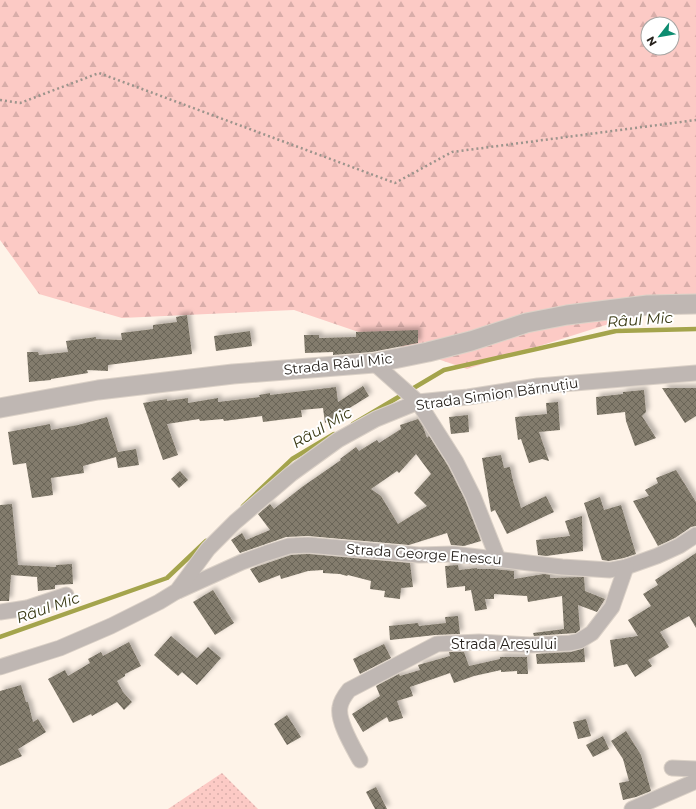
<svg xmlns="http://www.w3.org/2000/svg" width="696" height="809" font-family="Montserrat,sans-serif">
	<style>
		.grass { fill: url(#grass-dots) }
		.forest { fill: url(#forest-firs); fill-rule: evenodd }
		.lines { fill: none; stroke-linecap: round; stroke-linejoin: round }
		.stream { stroke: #a4a44c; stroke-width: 4.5 }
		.building { fill: url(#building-cross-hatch); fill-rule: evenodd; filter: url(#shadow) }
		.minor-casing { stroke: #dbd1c7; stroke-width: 17 }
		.tertiary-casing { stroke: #dbd1c7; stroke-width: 21 }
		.path { stroke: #9c948c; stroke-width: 2.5; stroke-dasharray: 2 3; stroke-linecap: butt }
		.minor { stroke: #bfb7b3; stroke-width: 15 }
		.tertiary { stroke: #bfb7b3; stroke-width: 19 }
		.labels { text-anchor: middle; stroke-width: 4; stroke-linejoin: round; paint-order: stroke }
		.street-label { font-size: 14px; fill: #26211c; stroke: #fff }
		.water-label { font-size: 15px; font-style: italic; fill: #393913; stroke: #fff }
	</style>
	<defs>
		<pattern id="grass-dots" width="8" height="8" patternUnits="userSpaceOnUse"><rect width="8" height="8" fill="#fccac5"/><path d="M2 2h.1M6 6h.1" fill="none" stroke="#d8ada9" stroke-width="1.8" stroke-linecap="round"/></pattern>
		<pattern id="forest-firs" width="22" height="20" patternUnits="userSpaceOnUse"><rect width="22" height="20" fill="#fccac5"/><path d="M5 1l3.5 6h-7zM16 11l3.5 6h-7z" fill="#d8ada9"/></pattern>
		<pattern id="building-cross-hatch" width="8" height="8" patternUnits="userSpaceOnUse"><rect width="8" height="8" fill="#837c6d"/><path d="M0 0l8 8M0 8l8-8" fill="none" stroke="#6b6559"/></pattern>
		<filter id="shadow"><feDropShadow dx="3.5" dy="-3.5" stdDeviation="2" flood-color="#0004"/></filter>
	</defs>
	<rect width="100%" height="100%" fill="#fef3e8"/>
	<!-- grass -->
	<polygon class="grass" points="222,773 258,809 168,809"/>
	<!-- forest -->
	<path class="forest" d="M 0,0 L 696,0 L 696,304 L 615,322 L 467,369 L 294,310 L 122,318 L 39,294 L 0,240 ZM 648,24 L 672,24 L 672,48 L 648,48 Z"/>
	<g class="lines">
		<!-- stream -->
		<g class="stream">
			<polyline points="353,424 444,370 616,331 696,329"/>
			<polyline points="243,506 292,459 334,434"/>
			<polyline points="0,637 167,578 206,541"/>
		</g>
	</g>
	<!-- building -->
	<g class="building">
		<polygon points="187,315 192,354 108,365 108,371 87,370 88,373 51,379 51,380 29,382 27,352 38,352 39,355 68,352 66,341 96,337 96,339 122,340 121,333 153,329 153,325 177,322 176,317"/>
		<polygon points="418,330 418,343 372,352 333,355 333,352 305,353 304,335 319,335 319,338 356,337 356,332"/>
		<polygon points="250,331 252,346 216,351 214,336"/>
		<polygon points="363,386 369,396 335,417 336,420 329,421 325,423 323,408 301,410 302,417 263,422 262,416 224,421 223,419 200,421 199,419 167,424 178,455 163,460 143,403 167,399 167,401 188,398 188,403 218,398 218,402 260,397 259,395 270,393 270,395 336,387 338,402"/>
		<polygon points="662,388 696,388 696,416 685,423"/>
		<polygon points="644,390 646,412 642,416 656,438 635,446 626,421 625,412 597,415 596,397 623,394 623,392"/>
		<polygon points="558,402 560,430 539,432 549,461 542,459 529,463 521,439 518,440 515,417 547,414 546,403"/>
		<polygon points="468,415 469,432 451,434 449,417"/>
		<polygon points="107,417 118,452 136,449 139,465 118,468 116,457 83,466 84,473 51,478 53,495 32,498 26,463 13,465 8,432 50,424 51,430 78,425"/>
		<path d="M 418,419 L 423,427 L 427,438 L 429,436 L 448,466 L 465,500 L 481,541 L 464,546 L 451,545 L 447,533 L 409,545 L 308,536 L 286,537 L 240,553 L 231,540 L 242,533 L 246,540 L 270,530 L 258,514 L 270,504 L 274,509 L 302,487 L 341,460 L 340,459 L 356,447 L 359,451 L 377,440 L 379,443 L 401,429 L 400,425 ZM 416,454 L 431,474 L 414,493 L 427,506 L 398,524 L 381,496 L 371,489 L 397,471 L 399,473 Z"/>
		<polygon points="501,455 504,468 510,467 513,481 521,508 546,496 554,512 507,534 495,510 491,512 482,458"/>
		<polygon points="676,470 696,502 696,526 691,527 675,538 658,546 633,501 649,496 645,490 658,483 656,478"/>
		<polygon points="180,471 188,480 179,488 171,479"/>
		<polygon points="600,497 604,510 621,505 636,554 624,558 609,561 602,560 584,503"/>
		<polygon points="12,504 18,565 56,567 56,565 72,564 73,584 55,585 55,589 38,591 37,577 11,575 9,601 0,601 0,505"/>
		<polygon points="582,516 583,551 546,556 538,555 536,540 570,536 565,521"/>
		<polygon points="696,553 696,628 689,616 660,632 669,647 648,660 652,666 635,677 627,664 614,667 610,640 638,636 628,620 651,606 643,594 658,585 655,580"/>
		<polygon points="308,554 410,563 413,587 401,588 400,599 384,597 385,591 370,589 371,581 348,575 347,576 340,574 323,573 323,570 308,571 281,579 280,575 259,583 250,569 291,555"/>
		<polygon points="458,565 459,570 477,568 477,569 493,569 514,571 514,579 544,574 550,575 550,578 584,577 585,591 605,599 597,612 578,605 580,630 576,633 534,636 533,633 564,629 562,596 528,602 527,596 494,594 494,599 485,599 487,609 475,611 471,590 465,591 465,586 447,588 445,566"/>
		<polygon points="213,590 234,623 215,635 193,602"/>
		<polygon points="458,616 460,634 435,635 390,640 389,626 418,623 419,626 446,623 445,617"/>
		<polygon points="171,636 197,658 208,647 221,658 197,685 182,672 178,676 154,655"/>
		<polygon points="129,642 141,666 125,674 125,676 117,681 123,692 132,702 124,710 117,702 92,716 91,714 73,723 48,679 65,670 68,676 90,663 88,659 101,652 103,656"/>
		<polygon points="384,644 391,658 360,674 353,659"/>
		<polygon points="584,648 585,662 537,664 536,654 571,652"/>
		<polygon points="449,652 464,652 469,666 500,659 500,657 527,657 528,674 517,674 517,671 501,672 501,670 474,676 454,683 450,673 410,687 413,696 397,701 403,718 389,722 387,717 363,732 352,714 380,696 376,686 399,674 400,676 420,670 418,665 450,656"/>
		<polygon points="21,685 26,702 28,702 33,722 38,719 46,732 18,749 22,756 0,766 0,691"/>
		<polygon points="287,715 301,737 287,745 274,724"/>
		<polygon points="586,719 591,736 578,739 573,722"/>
		<polygon points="626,731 641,755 651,791 636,797 623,800 619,783 629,781 623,759 611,741"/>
		<polygon points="603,736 609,749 593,757 586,745"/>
		<polygon points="376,787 387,809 375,809 366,792"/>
	</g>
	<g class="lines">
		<defs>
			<g id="minor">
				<polyline points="374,363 418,402 456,462 473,496 498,559"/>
				<polyline points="178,591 242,562 267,553 289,546 308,545 419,555 453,554 562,567 610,570 626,567 657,556 679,546 696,535"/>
				<polyline points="0,612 27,608 66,595"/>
				<polyline points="0,667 60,648 111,626 159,602 177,591 208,549 235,522 291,474 338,440 376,419 418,402 468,397 538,386 696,373"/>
				<path d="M 360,760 C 353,747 337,721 340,707 C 341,700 345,695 349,690 L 437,644 L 479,642 L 530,645 L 570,643 L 579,641 L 592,633 L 612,607 L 626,567"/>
				<polyline points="672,768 696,769"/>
				<polyline points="632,809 696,781"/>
			</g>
			<polyline id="tertiary" points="0,408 98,390 233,374 374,363 428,352 471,341 526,323 567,315 648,305 696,304"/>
		</defs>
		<!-- minor casing -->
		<use href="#minor" class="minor-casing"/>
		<!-- tertiary casing -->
		<use href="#tertiary" class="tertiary-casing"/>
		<!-- path -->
		<polyline class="path" points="0,100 20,103 99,73 395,183 452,152 696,120"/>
		<!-- minor -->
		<use href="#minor" class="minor"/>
		<!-- tertiary -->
		<use href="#tertiary" class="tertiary"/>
	</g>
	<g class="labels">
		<!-- street labels -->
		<g class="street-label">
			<text transform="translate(338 364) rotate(-6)" y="5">Strada Râul Mic</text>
			<text transform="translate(497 394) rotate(-8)" y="5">Strada Simion Bărnuțiu</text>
			<text transform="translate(424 554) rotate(4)" y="5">Strada George Enescu</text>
			<text x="504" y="649">Strada Areșului</text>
		</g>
		<!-- water labels -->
		<g class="water-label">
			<text transform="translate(640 320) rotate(-4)" y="5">Râul Mic</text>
			<text transform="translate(322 428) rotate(-30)" y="5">Râul Mic</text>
			<text transform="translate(48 608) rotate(-19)" y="5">Râul Mic</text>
		</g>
	</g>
	<!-- north arrow -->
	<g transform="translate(660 36) rotate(239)"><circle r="19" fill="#ffffff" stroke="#a8a6a4"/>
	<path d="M0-3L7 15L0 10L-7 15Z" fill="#0d8c70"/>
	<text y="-6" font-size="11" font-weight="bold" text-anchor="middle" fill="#26211c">N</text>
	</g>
</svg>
